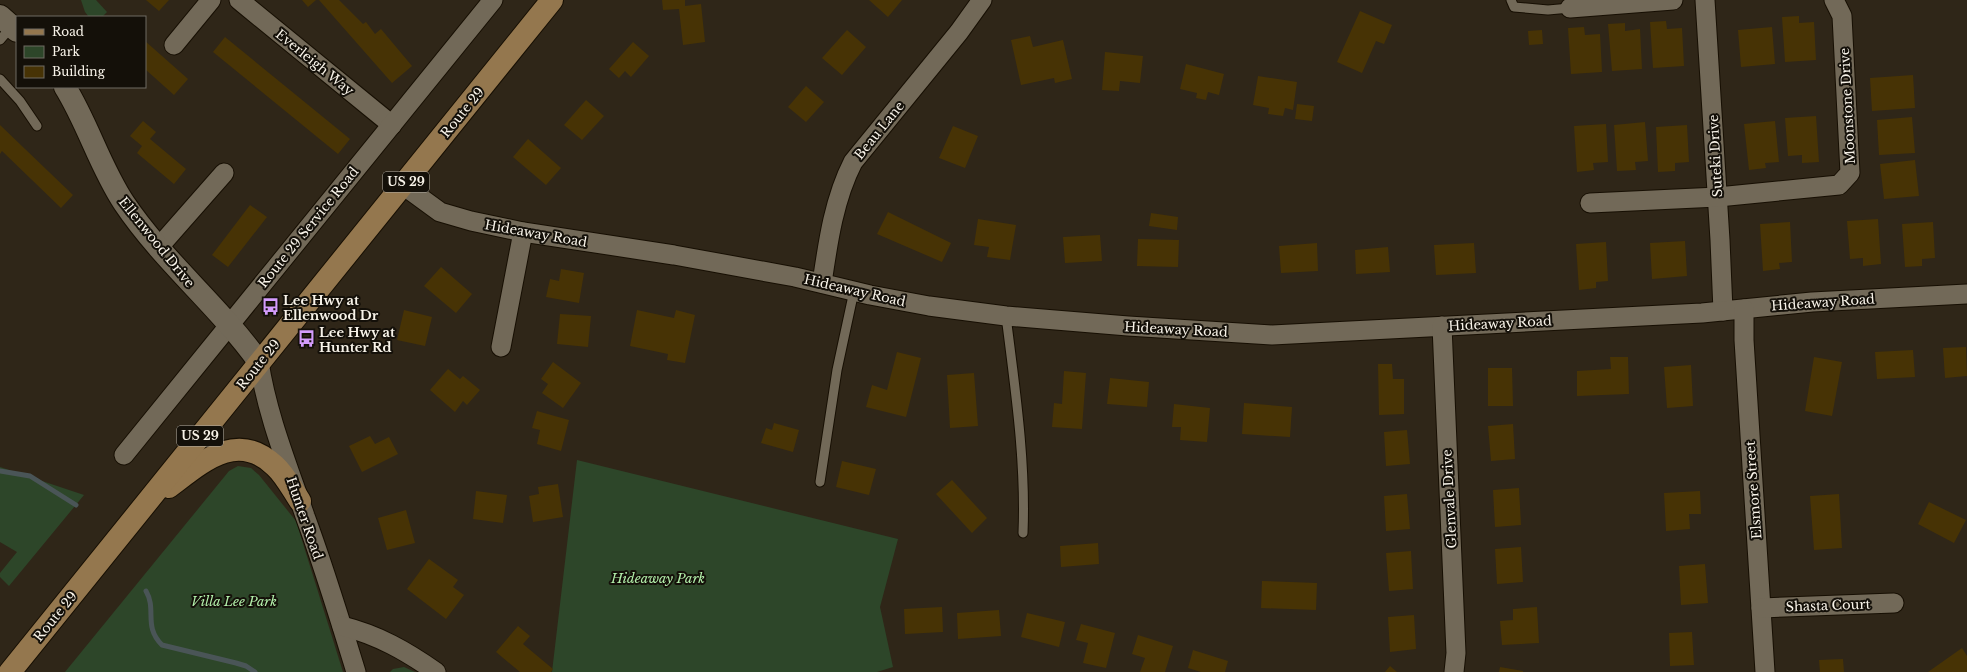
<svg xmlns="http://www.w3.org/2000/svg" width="1967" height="672" font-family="'Libre Baskerville',serif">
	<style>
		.green { fill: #2d4629 }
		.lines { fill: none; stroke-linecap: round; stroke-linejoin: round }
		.stream { stroke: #4a5557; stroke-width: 5 }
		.building { fill: #473305 }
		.service-casing { stroke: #170f03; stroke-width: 11 }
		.minor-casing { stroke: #170f03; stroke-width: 21 }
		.tertiary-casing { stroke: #170f03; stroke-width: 24 }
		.primary-casing { stroke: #170f03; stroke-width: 24 }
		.service { stroke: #726958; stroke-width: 9 }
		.minor { stroke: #726958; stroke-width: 19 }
		.tertiary { stroke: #726958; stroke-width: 22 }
		.primary { stroke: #94774e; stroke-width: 22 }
		.labels { text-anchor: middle; stroke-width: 4; stroke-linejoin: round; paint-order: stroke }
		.shield { fill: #141009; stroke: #b4afa6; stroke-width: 1 }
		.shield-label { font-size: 12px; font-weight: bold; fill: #f8f3e9 }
		.street-label { font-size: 13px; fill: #f8f3e9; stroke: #141009 }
		.poi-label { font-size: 13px; font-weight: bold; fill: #f8f3e9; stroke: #141009; text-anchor: start }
		.park-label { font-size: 13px; font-style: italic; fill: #b3f0ab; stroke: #141009 }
	</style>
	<rect width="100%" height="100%" fill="#2f2618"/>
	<!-- green -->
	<g class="green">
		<polygon points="81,0 96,0 107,12 102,17 89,17 85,12"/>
		<polygon points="577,460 898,539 880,607 893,667 877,672 552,672"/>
		<polygon points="238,466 251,468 259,475 296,521 343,672 65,672 229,471"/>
		<polygon points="0,467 84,495 9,586 0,577 0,573 17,552 0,542"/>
		<polygon points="404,667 415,672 390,672 393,669"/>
	</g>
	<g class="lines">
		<!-- stream -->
		<g class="stream">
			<polyline points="0,471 30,476 76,505"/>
			<path d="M 146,591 C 157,610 143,626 162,645 L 236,663 L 246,666 L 255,672"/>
		</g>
	</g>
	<!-- building -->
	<g class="building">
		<polygon points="146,0 169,0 159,11"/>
		<polygon points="302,0 316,0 308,7"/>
		<polygon points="319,0 339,0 363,24 366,22 375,34 381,29 412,66 392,83"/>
		<polygon points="662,0 685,0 685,6 701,4 705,42 683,45 679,9 663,10"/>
		<polygon points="869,0 902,0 888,17"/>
		<polygon points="1360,11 1392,25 1384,44 1376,41 1362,73 1337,62"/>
		<polygon points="1799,16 1799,23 1814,22 1816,60 1785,62 1782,17"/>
		<polygon points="1666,21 1667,29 1682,28 1684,66 1653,68 1650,22"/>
		<polygon points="1625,23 1625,31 1640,29 1642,69 1612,71 1608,24"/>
		<polygon points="1584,27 1585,35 1600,34 1602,72 1571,74 1568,28"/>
		<polygon points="1772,27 1775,64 1741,67 1738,30"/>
		<polygon points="847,30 866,47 842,75 822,58"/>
		<polygon points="1542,30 1543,44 1529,45 1528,31"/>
		<polygon points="1030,36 1033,47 1063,40 1072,79 1055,83 1054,78 1021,85 1011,40"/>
		<polygon points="225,37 350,139 338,154 213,52"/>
		<polygon points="145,41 188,79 174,95 145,69"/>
		<polygon points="633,42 649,56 631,77 625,71 619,78 609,69"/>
		<polygon points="1105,52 1143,56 1140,83 1120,81 1119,91 1102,90"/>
		<polygon points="1186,64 1224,74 1219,95 1208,92 1206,100 1196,98 1197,93 1180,89"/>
		<polygon points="1913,75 1915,108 1872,111 1870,78"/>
		<polygon points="1258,76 1297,82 1293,110 1285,108 1283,116 1268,114 1269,108 1253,105"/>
		<polygon points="806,86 824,102 806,122 788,107"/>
		<polygon points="586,100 604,116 582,140 564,125"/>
		<polygon points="1297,104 1314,106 1312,121 1295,119"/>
		<polygon points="1816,116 1819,162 1802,163 1802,155 1788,156 1785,118"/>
		<polygon points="1912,117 1915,153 1879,155 1877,120"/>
		<polygon points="143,121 156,132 150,139 186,169 174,184 137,153 142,146 130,136"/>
		<polygon points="1775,121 1779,162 1765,163 1766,168 1749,170 1744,124"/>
		<polygon points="1645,122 1648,161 1635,162 1636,170 1617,171 1614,125"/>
		<polygon points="1606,124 1608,162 1593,163 1594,170 1577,172 1574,126"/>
		<polygon points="0,125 73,195 61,208 2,151 0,154"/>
		<polygon points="1687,125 1689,162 1675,163 1675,171 1658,172 1656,127"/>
		<polygon points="953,126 978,136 965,168 939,158"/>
		<polygon points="528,139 561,168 546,185 513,157"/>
		<polygon points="1915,160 1919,196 1884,199 1880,164"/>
		<polygon points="250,205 267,217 228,267 212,255"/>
		<polygon points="888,212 951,243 942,262 877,234"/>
		<polygon points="1151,213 1178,217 1177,230 1149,226"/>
		<polygon points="978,219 1016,225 1010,260 987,257 989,247 974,245"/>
		<polygon points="1878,219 1881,264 1863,266 1863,258 1850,259 1847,221"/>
		<polygon points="1790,222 1792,262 1779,263 1780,269 1763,271 1760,224"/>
		<polygon points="1933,222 1935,258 1922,259 1922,266 1905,267 1902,224"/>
		<polygon points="1100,235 1102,261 1065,263 1063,237"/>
		<polygon points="1138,239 1179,240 1178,267 1137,266"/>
		<polygon points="1685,241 1687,276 1652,279 1650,243"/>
		<polygon points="1606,242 1608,281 1596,282 1596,288 1579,290 1576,244"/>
		<polygon points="1317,243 1318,271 1281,273 1279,246"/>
		<polygon points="1474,243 1476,273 1436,275 1434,245"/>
		<polygon points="1388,247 1390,272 1356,274 1355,250"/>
		<polygon points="441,267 472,294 456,313 424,286"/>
		<polygon points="561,269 584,273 579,303 546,297 550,279 559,281"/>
		<polygon points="404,310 432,317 425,346 397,340"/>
		<polygon points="637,310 674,318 676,310 695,315 685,363 667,360 668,354 630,346"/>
		<polygon points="560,314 591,316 588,347 557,344"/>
		<polygon points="1966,347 1967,376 1945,378 1943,348"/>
		<polygon points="1913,350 1915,377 1877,379 1875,352"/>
		<polygon points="897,352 921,358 906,417 866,407 872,385 887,390"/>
		<polygon points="1610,357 1628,357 1629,394 1577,396 1577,371 1611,369"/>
		<polygon points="1814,357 1842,362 1832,416 1805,411"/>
		<polygon points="553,362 581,383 563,408 542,393 548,384 541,379"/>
		<polygon points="1378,364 1392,364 1393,379 1404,379 1404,414 1379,415"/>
		<polygon points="1691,365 1693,406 1667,408 1664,367"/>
		<polygon points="1488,368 1512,368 1513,406 1488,406"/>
		<polygon points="448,369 460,379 463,376 480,390 467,405 463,401 455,412 430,390"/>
		<polygon points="1064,371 1086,373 1082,429 1052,427 1054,403 1062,404"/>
		<polygon points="974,373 978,426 950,428 947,375"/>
		<polygon points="1110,378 1149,382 1147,407 1107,404"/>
		<polygon points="1244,403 1292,407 1290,437 1242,434"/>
		<polygon points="1174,404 1210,408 1207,442 1180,440 1181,427 1172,427"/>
		<polygon points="537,411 569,420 561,451 537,444 540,430 532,428"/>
		<polygon points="774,423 799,430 793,452 761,443 766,428 772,430"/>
		<polygon points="1513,424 1515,459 1491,461 1488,426"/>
		<polygon points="1407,430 1410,464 1386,466 1384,432"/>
		<polygon points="370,436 375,444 389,437 398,454 362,472 349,446"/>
		<polygon points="842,461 876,469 869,495 836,487"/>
		<polygon points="952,480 987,518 972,533 936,494"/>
		<polygon points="558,484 563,517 533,522 529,496 539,494 538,487"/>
		<polygon points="1519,488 1521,525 1495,527 1493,490"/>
		<polygon points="476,491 507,495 503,523 473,519"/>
		<polygon points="1700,491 1701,514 1689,514 1690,529 1666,531 1664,493"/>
		<polygon points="1407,494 1410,529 1386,531 1384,496"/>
		<polygon points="1839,494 1842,548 1814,550 1810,496"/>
		<polygon points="1929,502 1966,520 1954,543 1918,524"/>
		<polygon points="406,510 415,543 387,550 378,518"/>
		<polygon points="1098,543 1099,564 1061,567 1060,546"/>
		<polygon points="1521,547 1523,582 1497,584 1495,549"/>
		<polygon points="1411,551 1413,589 1389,591 1386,553"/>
		<polygon points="429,559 458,580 453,587 464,595 446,619 407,589"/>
		<polygon points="1705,564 1708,603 1681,605 1679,566"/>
		<polygon points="1262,581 1317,583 1316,610 1261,608"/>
		<polygon points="942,607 943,632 905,634 904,609"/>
		<polygon points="1537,607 1539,643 1502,645 1500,621 1513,620 1513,609"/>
		<polygon points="999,610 1001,636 958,639 957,613"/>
		<polygon points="1027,613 1065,622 1059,647 1021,637"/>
		<polygon points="1414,615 1416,649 1390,652 1388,617"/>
		<polygon points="1081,624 1115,633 1106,668 1083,663 1088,643 1076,640"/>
		<polygon points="518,626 530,636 523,644 553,669 551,672 520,672 496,652"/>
		<polygon points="1692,632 1694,665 1670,666 1669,633"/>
		<polygon points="1138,635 1173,646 1165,672 1140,672 1145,658 1132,654"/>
		<polygon points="1962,648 1967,656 1967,672 1928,672"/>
		<polygon points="1193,650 1228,661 1225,672 1201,672 1188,668"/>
		<polygon points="1843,659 1844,672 1820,672 1819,660"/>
		<polygon points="1390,666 1397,672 1385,672"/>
		<polygon points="1500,667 1523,671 1523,672 1499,672"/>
	</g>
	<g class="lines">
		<defs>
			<g id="service">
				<polyline points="1511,0 1514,7 1548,10 1570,8"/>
				<polyline points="0,40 12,26"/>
				<polyline points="0,79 20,101 37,126"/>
				<path d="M 1006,316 C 1015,388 1026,461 1023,533"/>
				<polyline points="820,482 837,370 854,291"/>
			</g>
			<g id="minor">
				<polyline points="239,0 392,125"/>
				<polyline points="1705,0 1720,240 1723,311"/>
				<polyline points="1570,8 1673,0"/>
				<polyline points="174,45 211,0"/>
				<polyline points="403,185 440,212 471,221 523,232 674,255 795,277 870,295 929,306 1006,316 1128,326 1272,335 1702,313 1812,302 1967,294"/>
				<polyline points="1590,203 1718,197 1839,185 1850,173 1842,16 1834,0"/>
				<polyline points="158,248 224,173"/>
				<path d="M 822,283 C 828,242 834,199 853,162 L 959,32 L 982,0"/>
				<polyline points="1744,309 1744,340 1765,672"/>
				<polyline points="1442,326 1456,653 1454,672"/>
				<polyline points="501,347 523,232"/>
				<path d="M 259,362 C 267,415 288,466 305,516 C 324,567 340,620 356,672"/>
				<polyline points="124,455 493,0"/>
				<polyline points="1761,608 1894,603"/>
				<path d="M 342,626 C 378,635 406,651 436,672"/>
			</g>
			<g id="tertiary">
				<polyline points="0,16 17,31"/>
				<path d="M 65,87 C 88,124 100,167 124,203 C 163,261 218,305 259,362"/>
			</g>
			<g id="primary">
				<path d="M 169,487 C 201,463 237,429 275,466 C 285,475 292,489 300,501"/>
				<polyline points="10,672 552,0"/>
			</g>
		</defs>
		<!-- service casing -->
		<use href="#service" class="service-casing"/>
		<!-- minor casing -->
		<use href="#minor" class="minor-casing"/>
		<!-- tertiary casing -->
		<use href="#tertiary" class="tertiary-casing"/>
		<!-- primary casing -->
		<use href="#primary" class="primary-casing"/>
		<!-- service -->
		<use href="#service" class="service"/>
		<!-- minor -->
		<use href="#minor" class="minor"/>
		<!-- tertiary -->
		<use href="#tertiary" class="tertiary"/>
		<!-- primary -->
		<use href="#primary" class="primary"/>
	</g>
	<!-- icons -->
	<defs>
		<symbol id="bus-bare" viewBox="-9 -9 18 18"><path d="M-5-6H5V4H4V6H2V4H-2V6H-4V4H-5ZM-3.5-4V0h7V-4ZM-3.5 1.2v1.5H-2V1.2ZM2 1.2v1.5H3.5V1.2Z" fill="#d49cfc" stroke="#141009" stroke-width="2.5" paint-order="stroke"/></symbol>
	</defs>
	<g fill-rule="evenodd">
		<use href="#bus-bare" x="258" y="294" width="25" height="25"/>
		<use href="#bus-bare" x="294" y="326" width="25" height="25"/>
	</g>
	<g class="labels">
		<!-- shield labels -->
		<g class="shield">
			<rect x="383" y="172" width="46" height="20" rx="3"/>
			<rect x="177" y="426" width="46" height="20" rx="3"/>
		</g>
		<g class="shield-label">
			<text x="406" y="186">US 29</text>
			<text x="200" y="440">US 29</text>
		</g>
		<!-- street labels -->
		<g class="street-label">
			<text transform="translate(315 62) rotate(39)" y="5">Everleigh Way</text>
			<text transform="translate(1847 106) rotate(-93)" y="5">Moonstone Drive</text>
			<text transform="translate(462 112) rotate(-51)" y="5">Route 29</text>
			<text transform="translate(879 130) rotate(-51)" y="5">Beau Lane</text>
			<text transform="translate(1715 156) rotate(-93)" y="5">Suteki Drive</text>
			<text transform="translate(308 227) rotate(-51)" y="5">Route 29 Service Road</text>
			<text transform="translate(536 233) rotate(10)" y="5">Hideaway Road</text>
			<text transform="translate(157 242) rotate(51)" y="5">Ellenwood Drive</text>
			<text transform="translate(855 290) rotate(13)" y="5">Hideaway Road</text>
			<text transform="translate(1823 302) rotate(-4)" y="5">Hideaway Road</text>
			<text transform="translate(1500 323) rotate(-3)" y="5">Hideaway Road</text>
			<text transform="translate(1176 329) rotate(3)" y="5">Hideaway Road</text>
			<text transform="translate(258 364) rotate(-51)" y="5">Route 29</text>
			<text transform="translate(1753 490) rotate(-94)" y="5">Elsmore Street</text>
			<text transform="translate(1449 499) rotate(-93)" y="5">Glenvale Drive</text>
			<text transform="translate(305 518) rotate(71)" y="5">Hunter Road</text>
			<text transform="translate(1828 605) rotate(-2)" y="5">Shasta Court</text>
			<text transform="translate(55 616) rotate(-51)" y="5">Route 29</text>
		</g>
		<!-- poi labels -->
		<g class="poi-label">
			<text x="283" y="305">Lee Hwy at<tspan x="283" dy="15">Ellenwood Dr</tspan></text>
			<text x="319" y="337">Lee Hwy at<tspan x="319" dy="15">Hunter Rd</tspan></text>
		</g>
		<!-- park labels -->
		<g class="park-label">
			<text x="658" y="583">Hideaway Park</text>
			<text x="234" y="606">Villa Lee Park</text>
		</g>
	</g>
	<!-- legend -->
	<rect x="16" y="16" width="130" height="72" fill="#141009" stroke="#6f6b63"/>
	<rect x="24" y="29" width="20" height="6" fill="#94774e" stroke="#6f6b63"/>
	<text x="52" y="36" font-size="12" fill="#f8f3e9">Road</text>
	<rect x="24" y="46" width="20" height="12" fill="#2d4629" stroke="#6f6b63"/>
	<text x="52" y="56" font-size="12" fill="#f8f3e9">Park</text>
	<rect x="24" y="66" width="20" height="12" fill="#473305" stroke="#6f6b63"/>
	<text x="52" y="76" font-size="12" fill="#f8f3e9">Building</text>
</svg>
